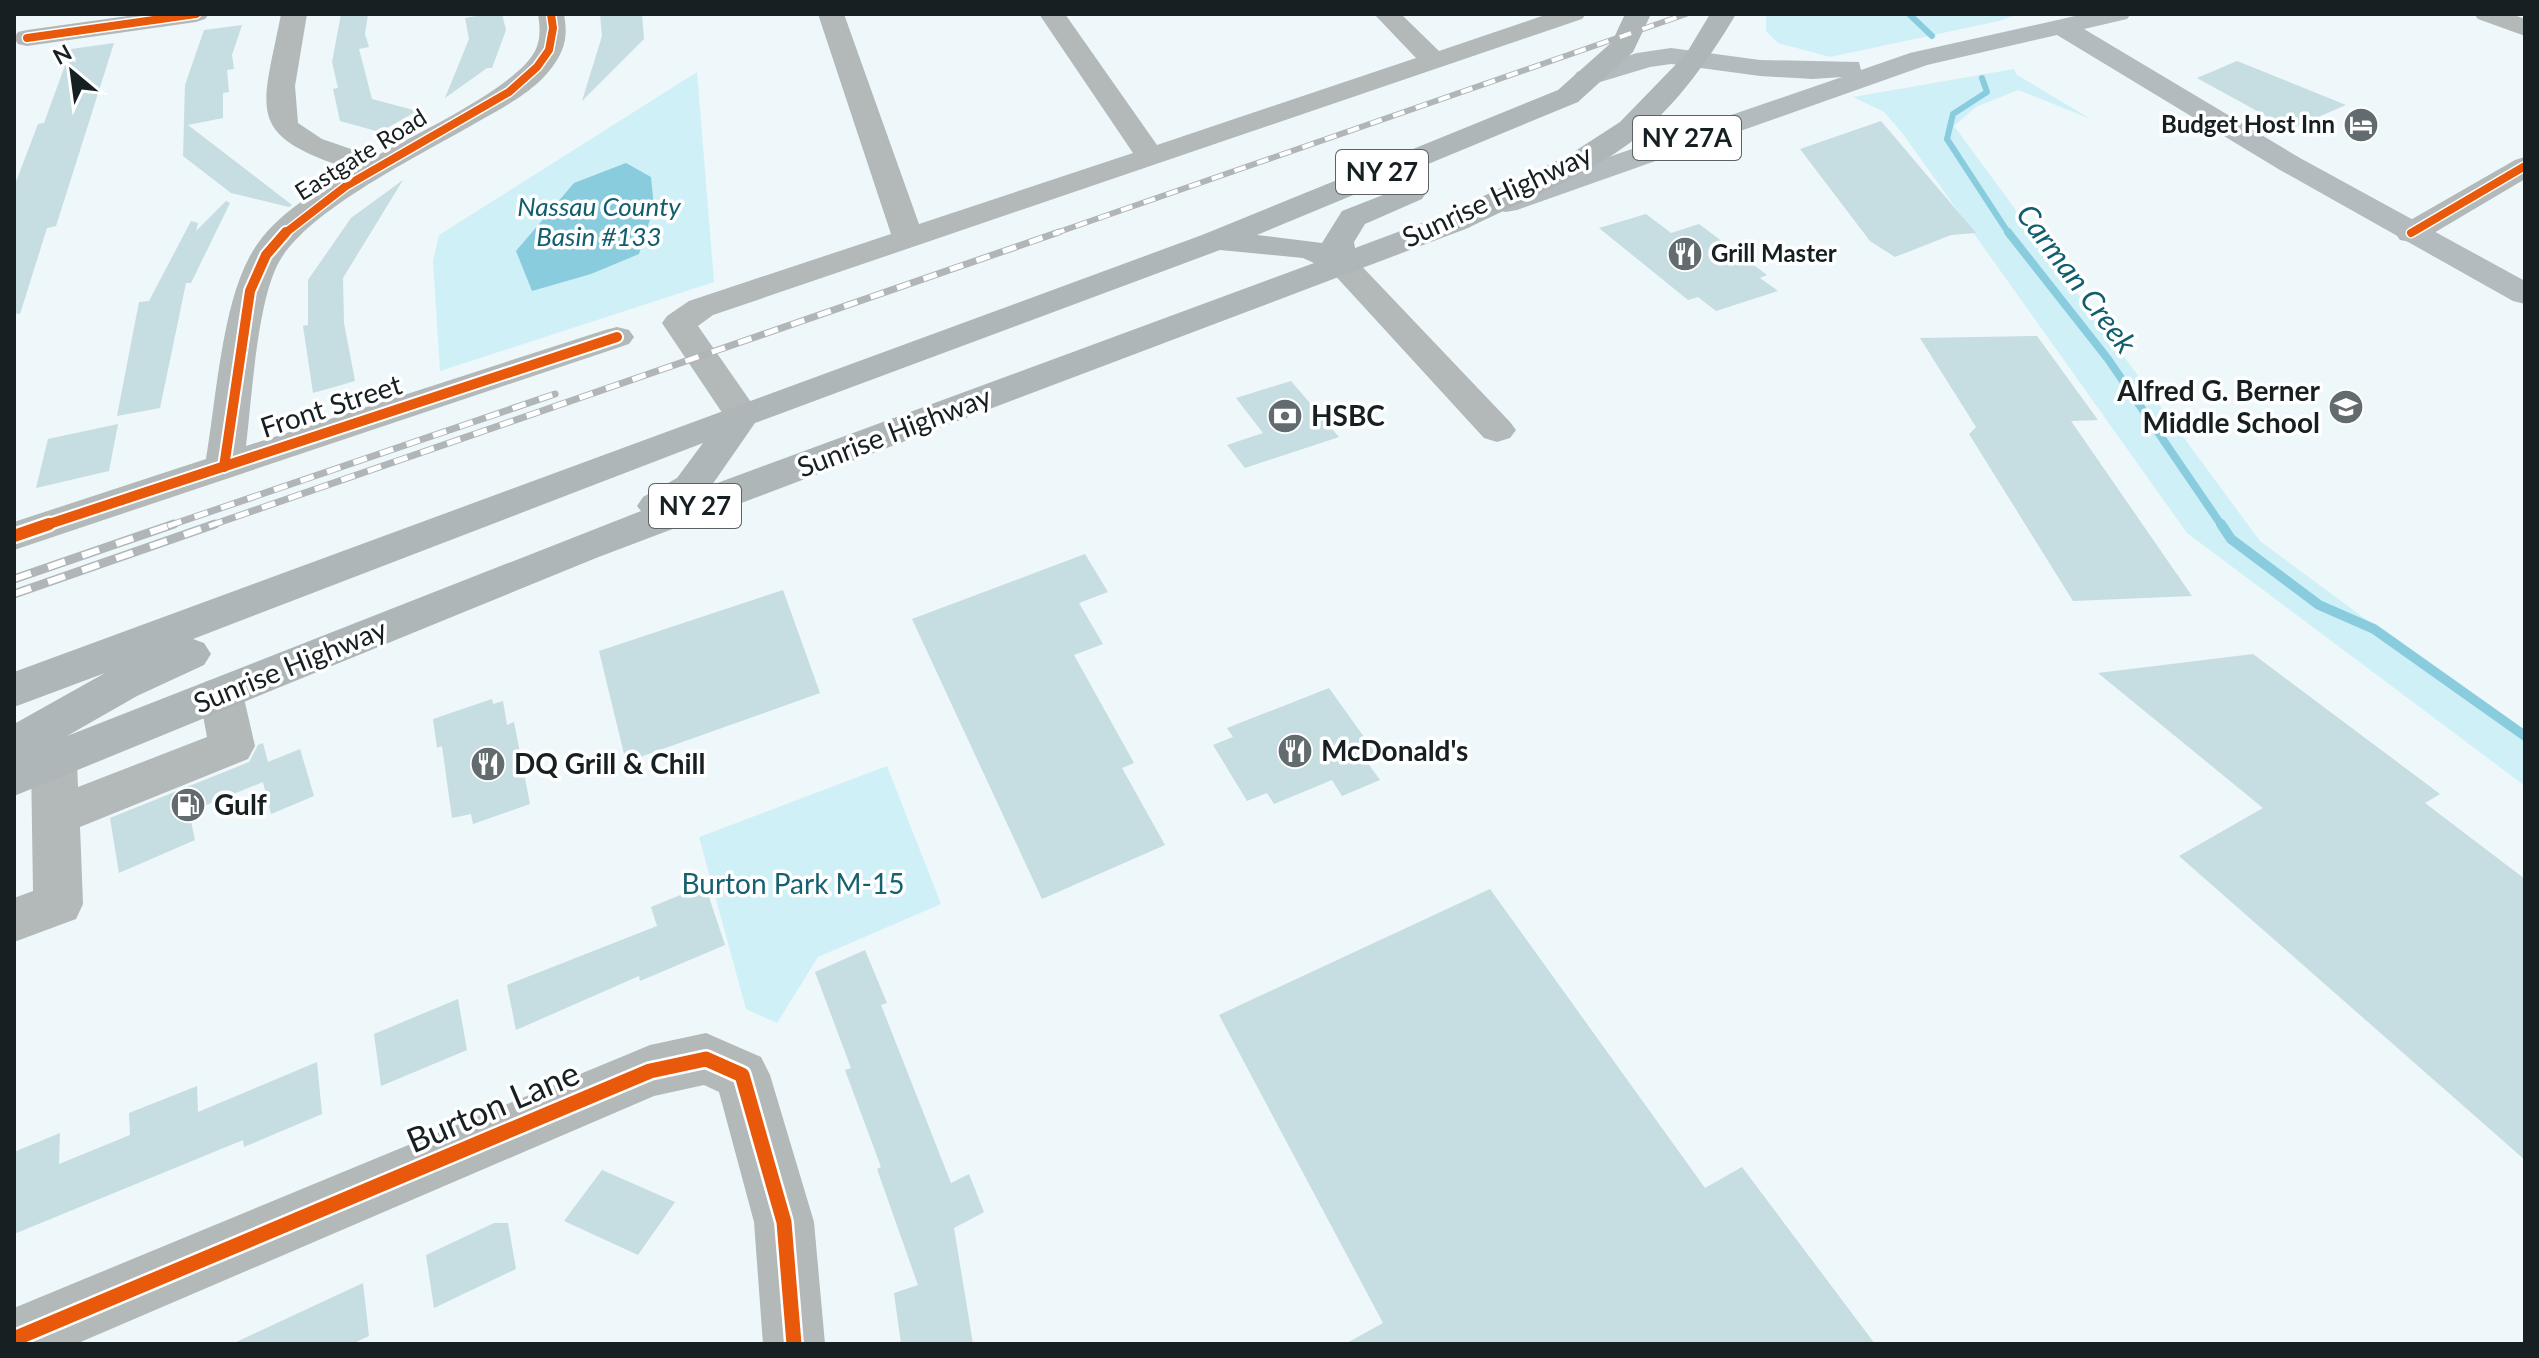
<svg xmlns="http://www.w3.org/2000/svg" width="2539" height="1358" font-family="Lato,sans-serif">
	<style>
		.green { fill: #d0f0f8 }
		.water { fill: #8cd }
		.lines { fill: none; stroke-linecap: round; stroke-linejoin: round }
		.stream-far2 { stroke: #8cd; stroke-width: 6 }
		.stream-far1 { stroke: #8cd; stroke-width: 8 }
		.stream { stroke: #8cd; stroke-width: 10 }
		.building { fill: #c6dde2 }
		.minor { fill: #b3b8b9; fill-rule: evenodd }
		.major { fill: #b4bbbe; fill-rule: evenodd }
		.highway { fill: #aeb6b8; fill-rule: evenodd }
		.rail-far2-casing { stroke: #b0b6b8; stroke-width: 6 }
		.rail-far1-casing { stroke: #b0b6b8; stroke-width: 7 }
		.rail-casing { stroke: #b0b6b8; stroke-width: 9 }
		.rail-far2 { stroke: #fff; stroke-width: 4; stroke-dasharray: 12; stroke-linecap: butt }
		.rail-far1 { stroke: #fff; stroke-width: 5; stroke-dasharray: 14; stroke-linecap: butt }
		.rail { stroke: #fff; stroke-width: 6; stroke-dasharray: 18; stroke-linecap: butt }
		.cycleway-far3-casing { stroke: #fff; stroke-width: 11 }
		.cycleway-far2-casing { stroke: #fff; stroke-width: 14 }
		.cycleway-far1-casing { stroke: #fff; stroke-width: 17 }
		.cycleway-casing { stroke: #fff; stroke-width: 20 }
		.cycleway-far3 { stroke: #e8590c; stroke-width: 8 }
		.cycleway-far2 { stroke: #e8590c; stroke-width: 10 }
		.cycleway-far1 { stroke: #e8590c; stroke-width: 12 }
		.cycleway { stroke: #e8590c; stroke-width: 15 }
		.labels { text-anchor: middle; stroke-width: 7; stroke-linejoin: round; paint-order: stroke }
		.far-poi-label { font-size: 24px; font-weight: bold; fill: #161f22; stroke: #fff; text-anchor: end }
		.far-street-label { font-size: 24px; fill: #161f22; stroke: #fff }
		.shield { fill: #fff; stroke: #5c6264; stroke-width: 2 }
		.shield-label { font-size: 26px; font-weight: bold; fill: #161f22 }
		.far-water-label { font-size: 26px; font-style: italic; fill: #115e6f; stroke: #fff }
		.street-label { font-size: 28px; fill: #161f22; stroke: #fff }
		.poi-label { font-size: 28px; font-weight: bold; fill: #161f22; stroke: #fff; text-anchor: start }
		.park-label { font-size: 28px; fill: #166171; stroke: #fff }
		.water-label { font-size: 30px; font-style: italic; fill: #115e6f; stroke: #fff }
		.near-street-label { font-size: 34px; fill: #161f22; stroke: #fff }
	</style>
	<rect width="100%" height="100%" fill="#eef7fa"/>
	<!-- green -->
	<g class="green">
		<polygon points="1766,14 2019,14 1999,21 1830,57 1778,43 1766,31"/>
		<polygon points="2014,69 2017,75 2091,119 2018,90 1976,107 1954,126 2260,541 2525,737 2525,786 2187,533 1903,134 1884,112 1853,97"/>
		<polygon points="697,72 714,282 440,371 433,261 439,235"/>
		<polygon points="887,766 941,904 818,957 777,1023 746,1009 699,837"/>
	</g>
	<!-- water -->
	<polygon class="water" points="626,163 651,177 654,207 639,254 591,274 532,291 516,251 574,183"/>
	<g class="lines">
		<!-- stream-far2 -->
		<g class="stream-far2">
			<polyline points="1909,14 1932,36"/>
			<polyline points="1982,78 1987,92 1953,114 1947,139 2009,234"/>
		</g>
		<!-- stream-far1 -->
		<polyline class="stream-far1" points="2008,232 2108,359 2222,526"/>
		<!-- stream -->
		<polyline class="stream" points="2221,524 2231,539 2319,605 2374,629 2525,736"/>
	</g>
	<!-- building -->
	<g class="building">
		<polygon points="341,14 368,14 365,34 369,47 359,49 372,99 417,111 380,132 340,121 333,89 338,88 332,62"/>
		<polygon points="489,14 502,14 506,30 492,68 487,68 445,98 469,39 465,18"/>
		<polygon points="600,14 642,14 644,39 582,101 602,36"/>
		<polygon points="242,25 232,55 234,69 227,70 229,92 223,93 223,118 188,125 292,205 289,207 231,193 183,156 185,85 204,30"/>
		<polygon points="114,43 56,226 47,228 20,314 14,313 14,187 38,124 44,123 71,49"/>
		<polygon points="2237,61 2346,105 2290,129 2197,78"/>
		<polygon points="1881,121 1976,233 1951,235 1895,257 1870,241 1800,149"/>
		<polygon points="403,180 343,278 344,323 355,381 313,393 303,326 308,325 308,280 351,218"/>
		<polygon points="226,201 230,203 191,283 186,283 160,408 117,416 139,302 149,301 191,221 198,223 196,231"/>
		<polygon points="1646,214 1671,233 1699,224 1767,275 1760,278 1778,291 1716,311 1698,297 1688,300 1599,228"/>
		<polygon points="2037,336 2098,420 2071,421 2192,596 2073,601 1969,434 1976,427 1920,338"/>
		<polygon points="1291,381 1339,437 1245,468 1227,445 1263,433 1236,398"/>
		<polygon points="118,424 109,471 36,488 48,439"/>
		<polygon points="1085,554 1108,592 1079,603 1103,644 1074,655 1134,763 1122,768 1165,845 1042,899 912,619"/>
		<polygon points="783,590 820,693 626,762 599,651"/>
		<polygon points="2253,654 2440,794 2425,803 2525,879 2525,1160 2179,856 2263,808 2098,673"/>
		<polygon points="1329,688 1379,758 1367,762 1380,780 1342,796 1332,780 1274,804 1267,793 1247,801 1213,745 1233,737 1227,728"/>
		<polygon points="492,699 493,704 503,701 507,725 514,722 530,804 473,824 471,814 452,818 442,746 437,748 433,719"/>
		<polygon points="263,743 268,762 300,749 314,796 271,814 263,782 189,812 195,840 119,873 110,818 249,762 258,745"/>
		<polygon points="705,885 725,945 640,981 639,976 516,1030 507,985 657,926 651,907"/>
		<polygon points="1490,889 1705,1188 1742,1167 1875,1344 1345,1344 1383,1323 1219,1015"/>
		<polygon points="865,950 887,1003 881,1005 951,1183 969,1174 984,1212 954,1228 973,1344 901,1344 894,1293 918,1285 877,1169 881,1167 845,1070 851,1068 815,972"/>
		<polygon points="458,999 467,1050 381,1086 374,1034"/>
		<polygon points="317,1062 322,1114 244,1147 243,1140 14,1234 14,1152 60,1133 59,1164 130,1135 129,1113 197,1086 198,1112"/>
		<polygon points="602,1170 675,1202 638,1255 564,1221"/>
		<polygon points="494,1223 508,1223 516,1269 434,1308 426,1255"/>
		<polygon points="363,1283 369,1336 352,1344 232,1344"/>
	</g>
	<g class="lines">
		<!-- minor -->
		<g class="minor">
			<polygon points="142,14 209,14 205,19 196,22 27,46 18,44 14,38 18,32 27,30"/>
			<path d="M 281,14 L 307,14 L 295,86 L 298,123 L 322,139 L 374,157 C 412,136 517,87 535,51 C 541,39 540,27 538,14 L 564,14 C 566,26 567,38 562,50 C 548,84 511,103 481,120 C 426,152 315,206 282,257 C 257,294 252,399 246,446 L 605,330 L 617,327 L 629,330 L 634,337 L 629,344 L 14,550 L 14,522 L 206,459 C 216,400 222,306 250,256 C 270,218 316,190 353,170 C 243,135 262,113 281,14 Z"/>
			<polygon points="818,14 844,14 919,224 1133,153 1039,14 1065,14 1157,145 1416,58 1374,14 1401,14 1439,51 1548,14 1586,14 1582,19 713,315 698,326 760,415 755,423 742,427 729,423 662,323 667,316 689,301 891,234"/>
			<polygon points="2474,14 2511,14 2525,19 2525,36 2478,19"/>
			<polygon points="2525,157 2525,179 2422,240 2411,242 2400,240 2395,233 2400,226 2515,160"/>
			<polygon points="1342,254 1353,257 1510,422 1516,430 1510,438 1497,442 1484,438 1331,271 1326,264 1331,257"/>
			<polygon points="221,677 237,682 243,694 255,746 248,759 80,827 83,904 76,919 14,942 14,898 33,891 31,761 38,748 54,743 70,748 77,761 78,787 207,737 199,694 205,682"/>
			<polygon points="706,1033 761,1057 770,1075 814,1222 825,1344 763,1344 754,1222 719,1092 704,1085 654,1096 76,1344 14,1344 14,1308 631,1053 650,1045"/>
		</g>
		<!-- major -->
		<polygon class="major" points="2084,14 2131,14 2127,19 2084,29 2300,158 2525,281 2525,304 2513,301 2280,170 2057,35 1927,65 1517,210 1506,212 1495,210 1491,203 1495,196 1842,77 1813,79 1760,76 1671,64 1650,67 1587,86 1577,84 1573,78 1577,72 1637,53 1671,48 1760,60 1859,62 1861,70 1910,53"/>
		<!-- highway -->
		<path class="highway" d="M 1625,14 L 1651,14 L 1633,52 L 1578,102 L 1257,235 L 1322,243 L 1342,211 L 1411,184 L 1422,187 L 1426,193 L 1422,199 L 1365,224 L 1354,242 L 1355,248 L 1446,214 L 1569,155 L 1620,122 L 1686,54 L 1710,14 L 1736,14 C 1710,58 1680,100 1641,134 C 1592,175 1525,199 1468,228 L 596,558 L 14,796 L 14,724 L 105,673 L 14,707 L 14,672 L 1202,235 L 1558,90 L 1612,42 ZM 1220,250 L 1303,258 L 1314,263 L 712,485 L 755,423 ZM 703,443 L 677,478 L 643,497 L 637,506 L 641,511 L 67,736 L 137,696 L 204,665 L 211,654 L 204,643 L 193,639 Z"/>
		<defs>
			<polyline id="rail-far2" points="1053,234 1686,14"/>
			<g id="rail-far1">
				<polyline points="168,526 555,394"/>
				<polyline points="209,526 1059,232"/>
			</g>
			<g id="rail">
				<polyline points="14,579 174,524"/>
				<polyline points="14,594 215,524"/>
			</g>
		</defs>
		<!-- rail-far2 casing -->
		<use href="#rail-far2" class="rail-far2-casing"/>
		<!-- rail-far1 casing -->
		<use href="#rail-far1" class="rail-far1-casing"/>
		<!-- rail casing -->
		<use href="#rail" class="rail-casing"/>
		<!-- rail-far2 -->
		<use href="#rail-far2" class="rail-far2"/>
		<!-- rail-far1 -->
		<use href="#rail-far1" class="rail-far1"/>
		<!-- rail -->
		<use href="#rail" class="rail"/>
		<defs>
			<g id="cycleway-far3">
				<polyline points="27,38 196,14"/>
				<polyline points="2411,233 2525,166"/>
				<polyline points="284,234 346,186 509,92 537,67 549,50 553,28 551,14"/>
			</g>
			<g id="cycleway-far2">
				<polyline points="224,467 250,291 266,255 286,232"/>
				<polyline points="43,526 617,337"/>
			</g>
			<polyline id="cycleway-far1" points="14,536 49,524"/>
			<polyline id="cycleway" points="14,1339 650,1071 706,1059 742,1075 784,1222 794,1344"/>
		</defs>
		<!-- cycleway-far3 casing -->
		<use href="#cycleway-far3" class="cycleway-far3-casing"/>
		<!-- cycleway-far2 casing -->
		<use href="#cycleway-far2" class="cycleway-far2-casing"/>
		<!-- cycleway-far1 casing -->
		<use href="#cycleway-far1" class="cycleway-far1-casing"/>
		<!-- cycleway casing -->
		<use href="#cycleway" class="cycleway-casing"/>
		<!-- cycleway-far3 -->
		<use href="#cycleway-far3" class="cycleway-far3"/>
		<!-- cycleway-far2 -->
		<use href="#cycleway-far2" class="cycleway-far2"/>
		<!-- cycleway-far1 -->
		<use href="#cycleway-far1" class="cycleway-far1"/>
		<!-- cycleway -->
		<use href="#cycleway" class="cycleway"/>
	</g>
	<!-- icons -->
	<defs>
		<symbol id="hotel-disc" viewBox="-11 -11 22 22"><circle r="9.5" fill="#626b6e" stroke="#fff"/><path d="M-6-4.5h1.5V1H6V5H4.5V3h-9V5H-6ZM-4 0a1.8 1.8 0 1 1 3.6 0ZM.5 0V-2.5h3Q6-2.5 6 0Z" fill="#fff"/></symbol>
		<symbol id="restaurant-disc" viewBox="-11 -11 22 22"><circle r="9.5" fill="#626b6e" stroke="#fff"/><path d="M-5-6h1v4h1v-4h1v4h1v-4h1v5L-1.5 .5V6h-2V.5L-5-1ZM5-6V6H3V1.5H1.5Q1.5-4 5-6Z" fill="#fff"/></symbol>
		<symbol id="school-disc" viewBox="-11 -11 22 22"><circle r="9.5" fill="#626b6e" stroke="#fff"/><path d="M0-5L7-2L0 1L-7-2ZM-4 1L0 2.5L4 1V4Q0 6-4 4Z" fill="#fff"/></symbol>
		<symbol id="bank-disc" viewBox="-11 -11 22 22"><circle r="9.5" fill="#626b6e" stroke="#fff"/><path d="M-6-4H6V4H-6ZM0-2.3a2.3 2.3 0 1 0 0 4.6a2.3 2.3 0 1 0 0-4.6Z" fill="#fff"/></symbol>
		<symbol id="fuel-disc" viewBox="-11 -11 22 22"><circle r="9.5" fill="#626b6e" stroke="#fff"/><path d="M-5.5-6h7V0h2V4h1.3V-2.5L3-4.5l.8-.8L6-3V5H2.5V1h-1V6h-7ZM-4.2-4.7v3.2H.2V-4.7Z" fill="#fff"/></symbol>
	</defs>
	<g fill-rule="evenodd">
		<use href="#hotel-disc" x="2341" y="105" width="40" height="40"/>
		<use href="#restaurant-disc" x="1665" y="234" width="40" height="40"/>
		<use href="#school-disc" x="2326" y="387" width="40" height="40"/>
		<use href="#bank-disc" x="1265" y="396" width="40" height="40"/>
		<use href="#restaurant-disc" x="1275" y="731" width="40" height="40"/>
		<use href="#restaurant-disc" x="468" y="744" width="40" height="40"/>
		<use href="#fuel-disc" x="168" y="785" width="40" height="40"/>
	</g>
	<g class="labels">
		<!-- far-poi labels -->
		<g class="far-poi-label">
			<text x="2335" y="133">Budget Host Inn</text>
			<text x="1711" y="262" text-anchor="start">Grill Master</text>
		</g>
		<!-- far-street labels -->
		<g class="far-street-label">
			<text transform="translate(361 155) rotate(-32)" y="8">Eastgate Road</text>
		</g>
		<!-- shield labels -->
		<g class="shield">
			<rect x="1633" y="116" width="108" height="44" rx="6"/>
			<rect x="1336" y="150" width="92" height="44" rx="6"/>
			<rect x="649" y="484" width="92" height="44" rx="6"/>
		</g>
		<g class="shield-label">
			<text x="1687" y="147">NY 27A</text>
			<text x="1382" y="181">NY 27</text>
			<text x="695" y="515">NY 27</text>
		</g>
		<!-- far-water labels -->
		<g class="far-water-label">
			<text x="599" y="216">Nassau County<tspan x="599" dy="30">Basin #133</tspan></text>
		</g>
		<!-- street labels -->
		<g class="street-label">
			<text transform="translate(1497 196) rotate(-25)" y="10">Sunrise Highway</text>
			<text transform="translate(331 406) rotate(-18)" y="10">Front Street</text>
			<text transform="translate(894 432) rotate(-21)" y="10">Sunrise Highway</text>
			<text transform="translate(290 666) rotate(-22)" y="10">Sunrise Highway</text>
		</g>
		<!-- poi labels -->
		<g class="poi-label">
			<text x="2320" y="401" text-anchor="end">Alfred G. Berner<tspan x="2320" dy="32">Middle School</tspan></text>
			<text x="1311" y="426">HSBC</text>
			<text x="1321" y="761">McDonald's</text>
			<text x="514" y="774">DQ Grill &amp; Chill</text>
			<text x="214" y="815">Gulf</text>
		</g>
		<!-- park labels -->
		<g class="park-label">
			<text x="793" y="894">Burton Park M-15</text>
		</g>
		<!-- water labels -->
		<g class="water-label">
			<text transform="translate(2076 279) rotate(53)" y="10">Carman Creek</text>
		</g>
		<!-- near-street labels -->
		<g class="near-street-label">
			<text transform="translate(493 1107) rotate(-23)" y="12">Burton Lane</text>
		</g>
	</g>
	<!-- border -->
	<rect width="2539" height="1358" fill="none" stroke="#161f22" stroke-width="32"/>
	<!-- north arrow -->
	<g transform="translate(72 72) rotate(331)" stroke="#ffffff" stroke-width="6" paint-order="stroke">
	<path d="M0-6L14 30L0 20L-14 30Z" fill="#161f22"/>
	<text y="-12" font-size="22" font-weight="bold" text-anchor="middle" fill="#161f22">N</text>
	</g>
</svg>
